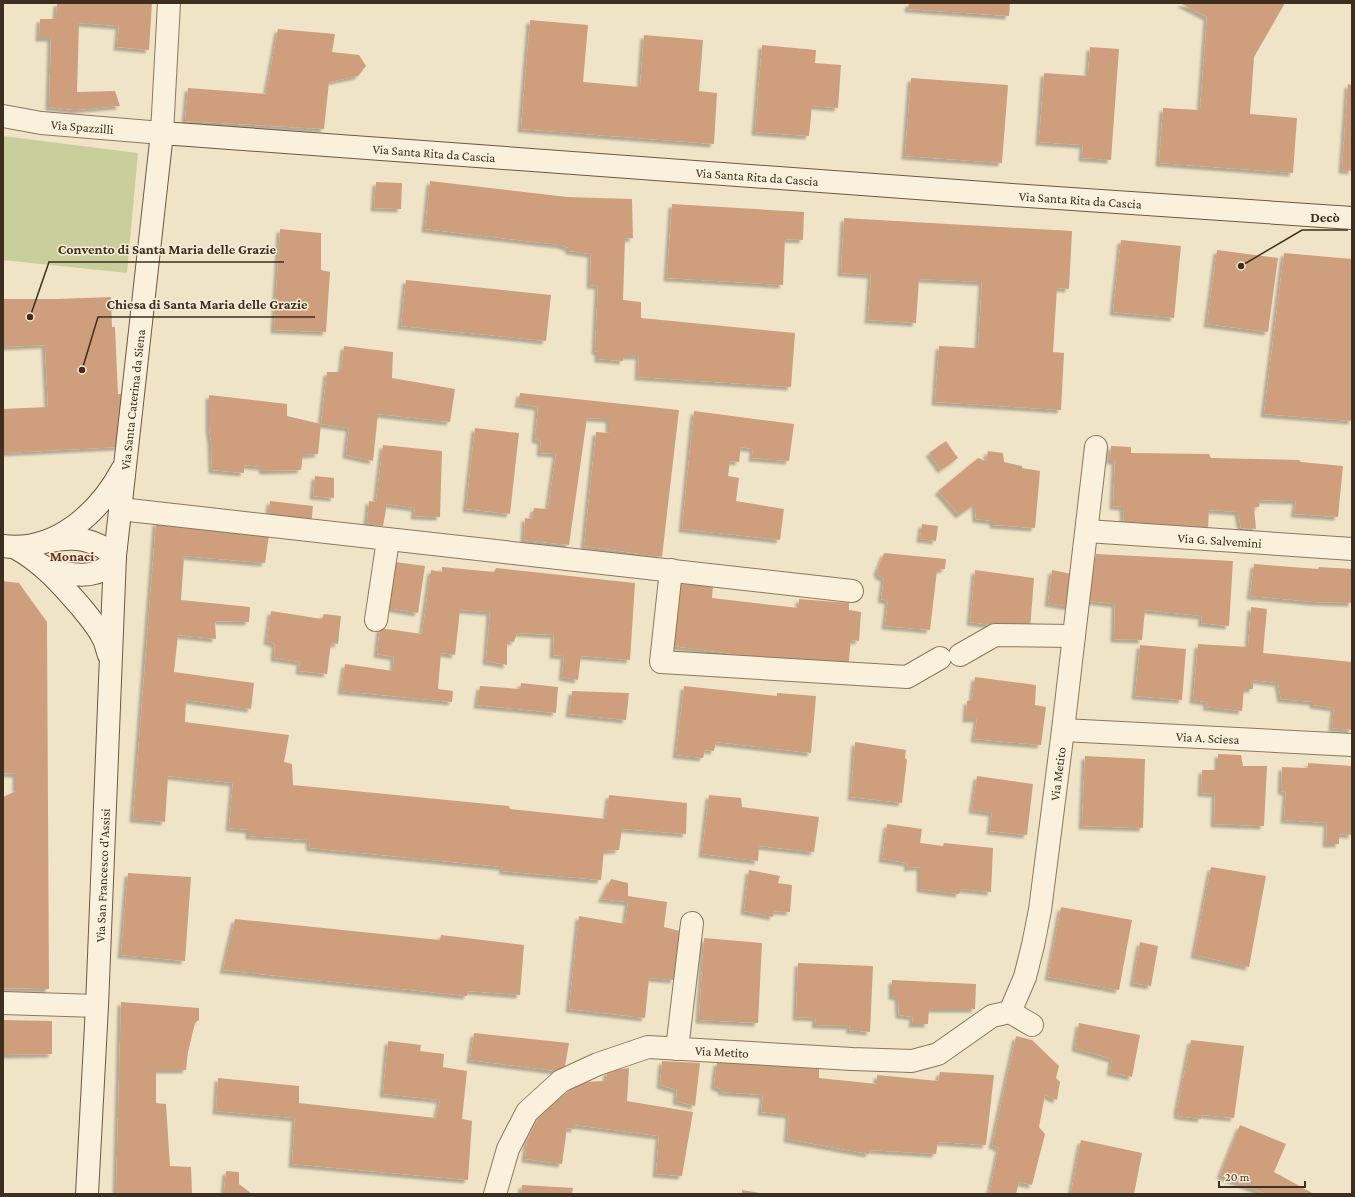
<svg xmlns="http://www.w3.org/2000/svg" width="1355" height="1197" font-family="'Crimson Pro',serif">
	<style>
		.green { fill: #c9cf9b }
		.building { fill: #cf9f7d; filter: url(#shadow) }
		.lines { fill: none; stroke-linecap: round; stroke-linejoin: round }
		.street-casing { stroke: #8d765c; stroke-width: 24 }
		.secondary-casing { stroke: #6f573f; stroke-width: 24 }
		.street { stroke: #faf1dc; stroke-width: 22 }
		.secondary { stroke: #faf1dc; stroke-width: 22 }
		.labels { text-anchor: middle; stroke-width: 3; stroke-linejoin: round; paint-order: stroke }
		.street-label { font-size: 13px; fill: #3d2e20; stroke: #f7eed8 }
		.neighbourhood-label { font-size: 14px; font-weight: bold; fill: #6b2e1e; stroke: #f7eed8 }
		.leader { fill: none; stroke: #3d2e20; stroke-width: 1.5 }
		.callout-dot { fill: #3d2e20; stroke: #f7eed8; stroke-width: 1.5 }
		.callout-label { font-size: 14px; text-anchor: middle; font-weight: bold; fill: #3d2e20; stroke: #f7eed8; stroke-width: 3; stroke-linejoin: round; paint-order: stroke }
	</style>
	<defs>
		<filter id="shadow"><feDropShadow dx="-3.5" dy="3.5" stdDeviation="1" flood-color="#0004"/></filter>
	</defs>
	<rect width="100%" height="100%" fill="#f0e4c8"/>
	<!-- green -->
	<polygon class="green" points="3,136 138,153 127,273 3,260"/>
	<!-- building -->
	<g class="building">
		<polygon points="57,3 152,3 149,50 117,47 119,26 79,23 77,92 115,91 120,106 75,110 49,107 51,38 39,38 40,19 56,19"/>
		<polygon points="909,3 1010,3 1009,16 908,9"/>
		<polygon points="1180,3 1285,3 1254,57 1250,114 1297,118 1293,173 1159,163 1163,108 1200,110 1207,17"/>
		<polygon points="530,20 588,25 583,82 640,87 644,35 703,40 699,91 717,93 714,144 521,129"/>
		<polygon points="278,29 335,34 332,52 359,55 366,66 358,76 329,82 324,129 185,121 188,88 266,94"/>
		<polygon points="762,45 816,50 815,63 841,65 838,108 812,106 809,136 755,132"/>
		<polygon points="1090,47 1119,49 1111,160 1082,158 1083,145 1039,142 1044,73 1088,76"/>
		<polygon points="911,78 1008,85 1002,163 905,156"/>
		<polygon points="1348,84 1352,85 1352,171 1342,170"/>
		<polygon points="430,181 567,197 632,199 633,238 625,239 623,300 641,302 641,318 795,333 791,387 638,377 639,356 624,356 623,361 598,359 598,352 595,351 598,286 590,285 591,254 569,251 569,248 561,245 425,229"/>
		<polygon points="376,182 402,183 401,209 374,208"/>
		<polygon points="672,204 804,212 803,240 785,239 783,285 667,278"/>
		<polygon points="844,218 1072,231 1069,289 1057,288 1053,352 1064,353 1061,410 935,402 939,346 978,348 982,282 919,279 916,323 868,320 871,275 841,273"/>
		<polygon points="280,229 321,233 321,270 330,272 326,332 274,330"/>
		<polygon points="1121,240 1181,246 1174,318 1113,312"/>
		<polygon points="1217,250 1278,258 1268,332 1207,324"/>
		<polygon points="1284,253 1352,259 1352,421 1264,414"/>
		<polygon points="406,280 551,295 546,341 401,326"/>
		<polygon points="111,297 112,327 115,327 118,394 122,394 123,419 118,420 119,447 3,453 3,409 48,407 45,345 3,347 3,299 57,299"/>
		<polygon points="344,346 393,352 392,378 455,389 450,422 378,414 373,461 346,455 349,428 321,424 318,454 303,455 301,470 263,471 262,467 244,465 244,473 212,470 211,441 209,427 209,395 287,404 287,416 321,424 327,372 341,372"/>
		<polygon points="520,393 679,410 662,557 584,546 596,432 609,433 609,419 587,418 569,545 524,540 525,518 532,519 534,508 548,509 556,454 540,453 541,441 535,439 538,407 518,404"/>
		<polygon points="694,411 794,424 789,461 752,458 753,449 741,447 739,462 730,461 728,476 739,478 736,501 784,509 780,540 682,529"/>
		<polygon points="475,428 519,433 510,514 466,509"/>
		<polygon points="946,441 958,458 941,470 929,453"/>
		<polygon points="383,445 442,451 440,517 414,516 415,508 387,504 383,526 367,523 369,501 376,502"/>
		<polygon points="1111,446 1131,447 1131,453 1209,454 1211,458 1299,460 1301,462 1343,466 1338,517 1294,514 1296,501 1260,500 1259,507 1254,507 1256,529 1241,528 1238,512 1209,510 1208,528 1124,527 1123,507 1113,506 1115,461 1110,461"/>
		<polygon points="988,451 1003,453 1004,462 1022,466 1022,468 1040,471 1035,528 993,525 993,521 976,519 975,504 959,515 938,491 978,458 986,461"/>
		<polygon points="315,476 334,478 334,498 313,496"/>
		<polygon points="270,501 313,506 311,526 268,521"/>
		<polygon points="156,522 269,535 265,563 184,556 181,600 250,607 249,622 215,621 216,639 178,635 174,672 254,683 251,709 186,700 185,722 289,735 284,762 292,764 293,785 509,806 510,809 606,819 609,795 687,803 686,834 622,829 619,850 604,851 601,880 502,871 503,867 310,848 309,840 249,836 249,830 229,828 233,783 168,776 165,822 133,819"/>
		<polygon points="922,524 938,526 936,541 920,539"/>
		<polygon points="884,553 946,559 945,569 937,570 930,630 885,626 888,601 881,599 884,578 879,576 877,571"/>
		<polygon points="1096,554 1233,561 1229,626 1201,623 1202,616 1145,610 1142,640 1114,639 1115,604 1089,601"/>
		<polygon points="388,561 425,566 418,613 382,607"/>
		<polygon points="1254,564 1318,569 1319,567 1352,569 1352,603 1314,602 1250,596"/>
		<polygon points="442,567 494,572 496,568 635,583 630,660 581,656 578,680 562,677 564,656 553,655 554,635 517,633 514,642 507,641 507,665 486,661 490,612 460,610 455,655 441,653 438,689 453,691 452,702 341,691 345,664 393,671 394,657 377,654 380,628 422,634 431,570 442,572"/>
		<polygon points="975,570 1034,578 1030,630 970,622"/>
		<polygon points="1052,570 1077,575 1071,607 1048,603"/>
		<polygon points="3,581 19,583 47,622 49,989 3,988 3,797 16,791 16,774 3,773"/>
		<polygon points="675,584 713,585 712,598 799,608 799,599 849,603 849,610 861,612 859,641 851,640 848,669 665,645"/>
		<polygon points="1251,607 1267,609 1263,653 1352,662 1352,730 1332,728 1334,708 1313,705 1313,702 1281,699 1278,683 1253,680 1253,689 1244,689 1242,711 1206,707 1207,702 1193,700 1198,644 1248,647"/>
		<polygon points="271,611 322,619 324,614 341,616 338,644 331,643 327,674 299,671 300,662 274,658 275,644 267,641"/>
		<polygon points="1140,645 1186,649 1182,700 1135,696"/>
		<polygon points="975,677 1036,685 1035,705 1046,707 1041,745 974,739 977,719 966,719 967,701 972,701"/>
		<polygon points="521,683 558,687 556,713 477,705 480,686 520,689"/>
		<polygon points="684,686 777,696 777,693 816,696 811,753 716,742 714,751 705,750 703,758 676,755"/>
		<polygon points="572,691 629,693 626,720 569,714"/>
		<polygon points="855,742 906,750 905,758 907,760 902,803 851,797"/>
		<polygon points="1218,754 1241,755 1243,766 1267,766 1264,826 1214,824 1215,794 1201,793 1202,770 1218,770"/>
		<polygon points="1085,756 1145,759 1143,828 1082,826"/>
		<polygon points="1308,763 1352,766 1352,835 1339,834 1339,844 1326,844 1327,823 1284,820 1286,792 1281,791 1282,767 1308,768"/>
		<polygon points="977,776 1033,784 1027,835 990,831 992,813 972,810"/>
		<polygon points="709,795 741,798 742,807 819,817 814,852 759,846 758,861 702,854"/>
		<polygon points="887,824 922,829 920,843 943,846 944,843 993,848 991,892 961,889 959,894 920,889 920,867 907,868 908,863 882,859"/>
		<polygon points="1211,867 1266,876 1249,967 1194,955"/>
		<polygon points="749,870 780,876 778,883 792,885 790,912 774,911 773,917 744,911"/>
		<polygon points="128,873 191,877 185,961 121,955"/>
		<polygon points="611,879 628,883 628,896 667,902 664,927 680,931 674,980 649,978 645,1018 569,1009 579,916 625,924 628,902 601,899"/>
		<polygon points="1061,907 1132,920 1119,990 1048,977"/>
		<polygon points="235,919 440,940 441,935 524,945 520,995 468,991 467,996 223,970"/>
		<polygon points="704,938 762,943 758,1023 699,1020"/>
		<polygon points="1140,942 1158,946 1151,986 1133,983"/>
		<polygon points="798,963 873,966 870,1032 849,1030 850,1026 815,1025 816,1018 796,1017"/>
		<polygon points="892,980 976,984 975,1009 929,1009 928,1024 912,1024 913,1017 899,1015 898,997 892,996"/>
		<polygon points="121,1002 199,1008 199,1020 195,1023 188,1052 186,1070 156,1070 156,1103 166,1104 170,1166 191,1167 192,1194 116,1194"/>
		<polygon points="3,1020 52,1021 52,1054 3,1055"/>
		<polygon points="1079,1023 1140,1035 1132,1077 1110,1072 1112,1059 1075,1048"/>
		<polygon points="474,1033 569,1043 564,1072 470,1060"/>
		<polygon points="1016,1036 1032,1040 1059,1066 1056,1078 1060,1082 1057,1100 1045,1095 1039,1127 1045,1134 1032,1185 1019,1182 1016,1194 989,1194 999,1148 992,1145"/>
		<polygon points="1191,1040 1244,1046 1234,1118 1202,1115 1201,1119 1178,1116 1177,1110"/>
		<polygon points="388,1041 421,1045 420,1051 444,1054 443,1067 467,1071 462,1119 472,1121 468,1180 292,1164 295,1118 216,1111 218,1078 299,1086 299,1103 436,1118 440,1100 383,1094"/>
		<polygon points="662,1061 700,1063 695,1106 676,1101 677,1090 660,1085"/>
		<polygon points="717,1062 819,1069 819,1078 877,1084 877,1075 938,1081 940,1072 994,1075 986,1145 938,1142 936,1154 870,1150 869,1154 787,1139 789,1115 761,1112 763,1095 722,1092 721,1089 714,1086"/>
		<polygon points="629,1068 627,1101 693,1112 682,1176 656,1174 659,1136 575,1125 575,1129 567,1128 562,1164 525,1159 527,1141 539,1116 556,1101 580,1082 606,1081 607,1071"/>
		<polygon points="1240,1125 1286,1144 1274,1172 1314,1194 1266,1194 1220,1175"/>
		<polygon points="1081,1140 1142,1153 1134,1194 1071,1193"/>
		<polygon points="226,1171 239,1172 239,1184 252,1194 224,1194"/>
		<polygon points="522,1185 573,1188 572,1194 521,1194"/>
		<polygon points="742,1190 760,1193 760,1194 742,1194"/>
	</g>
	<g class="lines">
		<defs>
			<g id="street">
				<path id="s1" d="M 3,116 L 41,123 L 162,133 L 169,3"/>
				<polyline points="120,509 852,591"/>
				<path id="s2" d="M 1087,531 L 1352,549"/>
				<polyline points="671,570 661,662 907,677 940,658"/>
				<polyline points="376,620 388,540"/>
				<polyline points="960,655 995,635 1074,636"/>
				<path id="s3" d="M 1063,730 L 1352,745"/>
				<polyline points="3,1003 97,1006"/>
				<path id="s4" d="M 1010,1012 L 1025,977 L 1033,945 L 1040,910 L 1063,730 L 1096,447"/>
				<polyline points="677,1049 692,923"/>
				<path id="s5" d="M 495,1194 L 508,1149 L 527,1112 L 561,1081 L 598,1064 L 648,1047 L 852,1059 L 912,1061 L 938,1054 L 992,1016 L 1010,1012 L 1032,1025"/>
			</g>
			<g id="secondary">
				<path d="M 51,541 C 76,536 95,539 115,556"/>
				<path d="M 3,546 C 55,553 99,513 122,470"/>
				<path d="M 14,547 C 41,561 61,584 81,607 C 89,617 99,628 104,640 C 106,644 107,650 109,655"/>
				<path d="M 42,566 C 61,573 89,581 107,567 C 110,564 112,560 115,556"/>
				<path id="s6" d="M 87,1194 L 97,1006 L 115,556 L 162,133 L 1012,195 L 1352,218"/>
			</g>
		</defs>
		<!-- street casing -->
		<use href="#street" class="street-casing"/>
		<!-- secondary casing -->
		<use href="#secondary" class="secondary-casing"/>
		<!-- street -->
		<use href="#street" class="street"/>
		<!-- secondary -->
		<use href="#secondary" class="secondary"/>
	</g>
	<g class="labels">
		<!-- street labels -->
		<g class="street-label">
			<text dy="5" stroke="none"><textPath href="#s1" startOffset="80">Via Spazzilli</textPath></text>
			<text dy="5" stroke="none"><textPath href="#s6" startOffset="1337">Via Santa Rita da Cascia</textPath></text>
			<text dy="5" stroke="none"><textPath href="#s6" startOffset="1661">Via Santa Rita da Cascia</textPath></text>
			<text dy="5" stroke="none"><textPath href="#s6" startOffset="1985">Via Santa Rita da Cascia</textPath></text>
			<text dy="5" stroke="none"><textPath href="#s6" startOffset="796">Via Santa Caterina da Siena</textPath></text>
			<text dy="5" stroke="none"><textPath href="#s2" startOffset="133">Via G. Salvemini</textPath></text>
			<text dy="5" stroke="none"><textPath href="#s3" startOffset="145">Via A. Sciesa</textPath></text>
			<text dy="5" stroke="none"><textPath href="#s4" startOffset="244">Via Metito</textPath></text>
			<text dy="5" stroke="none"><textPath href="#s6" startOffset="319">Via San Francesco d'Assisi</textPath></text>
			<text dy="5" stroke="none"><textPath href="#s5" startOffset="302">Via Metito</textPath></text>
		</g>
		<!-- neighbourhood labels -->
		<g class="neighbourhood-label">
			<text x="72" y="561">Monaci</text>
		</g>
	</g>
	<!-- callouts -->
	<path class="leader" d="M1241 266L1302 230H1348M30 317L49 262H284M82 370L98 317H315"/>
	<g class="callout-dot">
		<circle cx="1241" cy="266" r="4"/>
		<circle cx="30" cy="317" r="4"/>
		<circle cx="82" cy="370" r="4"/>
	</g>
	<g class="callout-label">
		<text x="1325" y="222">Decò</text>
		<text x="167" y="254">Convento di Santa Maria delle Grazie</text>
		<text x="207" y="309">Chiesa di Santa Maria delle Grazie</text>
	</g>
	<!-- border -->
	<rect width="1355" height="1197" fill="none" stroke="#3d2e20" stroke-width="8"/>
	<!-- scale -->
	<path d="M1219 1181v6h86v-6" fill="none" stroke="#3d2e20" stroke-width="2"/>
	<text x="1225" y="1181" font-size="12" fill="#3d2e20" stroke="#f7eed8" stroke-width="3" paint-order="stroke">20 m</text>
</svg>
